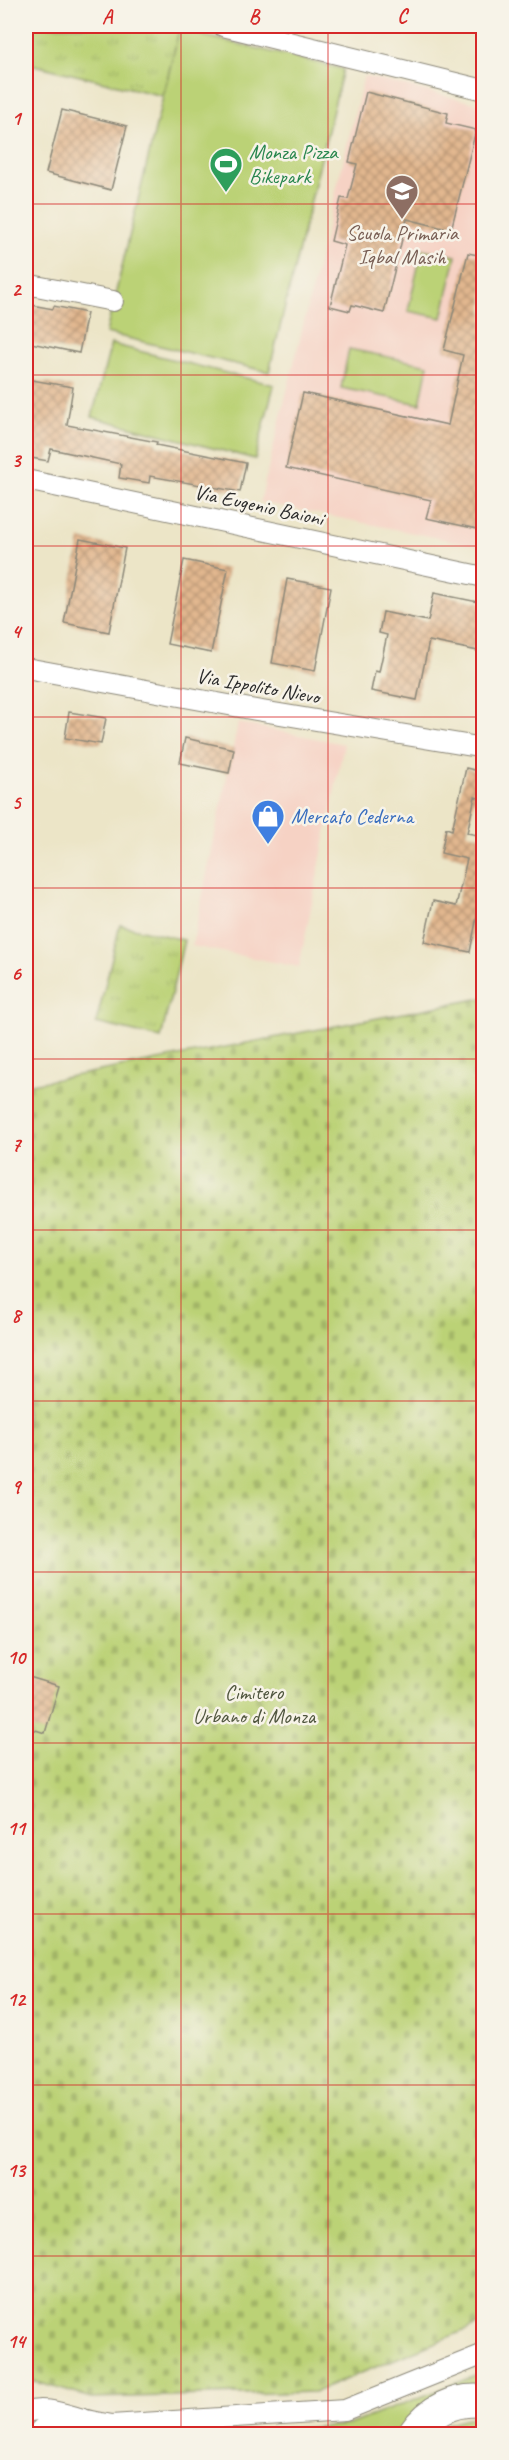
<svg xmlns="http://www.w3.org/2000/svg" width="509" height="2460" font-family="Caveat,sans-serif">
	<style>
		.built { fill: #f6d2c4 }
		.green { fill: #bbd276; stroke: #737e50; stroke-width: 1.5 }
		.cemetery { fill: url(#cemetery-stones); stroke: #737e50; stroke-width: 1.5 }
		.park { fill: url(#park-tufts); stroke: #737e50; stroke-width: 1.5 }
		.building { fill: url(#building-cross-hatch) }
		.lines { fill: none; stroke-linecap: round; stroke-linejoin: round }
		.street-casing { stroke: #8c8879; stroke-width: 22 }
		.primary-casing { stroke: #8c8879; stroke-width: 34 }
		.street { stroke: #fff; stroke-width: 20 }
		.primary { stroke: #fff; stroke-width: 32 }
		.grid { fill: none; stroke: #d62828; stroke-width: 1.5; stroke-opacity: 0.55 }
		.labels { text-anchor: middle; stroke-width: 5; stroke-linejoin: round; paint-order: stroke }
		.leisure-label { font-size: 21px; fill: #27864d; stroke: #f7f3e8; text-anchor: start }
		.education-label { font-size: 21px; fill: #785e54; stroke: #f7f3e8 }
		.street-label { font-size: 21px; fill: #2b2b2b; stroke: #f7f3e8 }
		.shop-label { font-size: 21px; fill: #366cbe; stroke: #f7f3e8; text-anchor: start }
		.park-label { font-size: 21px; fill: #4f553e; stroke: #f7f3e8 }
		.neatline { fill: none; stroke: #d62828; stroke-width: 2 }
		.grid-label { font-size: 20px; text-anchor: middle; font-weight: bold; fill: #d62828 }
	</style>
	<defs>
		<pattern id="cemetery-stones" width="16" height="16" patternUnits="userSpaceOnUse" patternTransform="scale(1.5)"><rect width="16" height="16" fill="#bbd276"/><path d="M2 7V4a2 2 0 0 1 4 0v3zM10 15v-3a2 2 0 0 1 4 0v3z" fill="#a1b466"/></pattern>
		<pattern id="park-tufts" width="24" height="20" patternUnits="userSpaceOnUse" patternTransform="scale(1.5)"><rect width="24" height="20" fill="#bbd276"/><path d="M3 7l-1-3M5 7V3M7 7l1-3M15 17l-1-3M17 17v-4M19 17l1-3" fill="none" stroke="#a1b466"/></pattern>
		<pattern id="building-cross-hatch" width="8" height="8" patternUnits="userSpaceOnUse" patternTransform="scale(1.5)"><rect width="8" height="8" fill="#e2b78f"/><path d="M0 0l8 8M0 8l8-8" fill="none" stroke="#b79575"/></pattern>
	</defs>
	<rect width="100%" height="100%" fill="#f7f3e8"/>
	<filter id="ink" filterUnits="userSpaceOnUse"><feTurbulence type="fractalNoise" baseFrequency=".0167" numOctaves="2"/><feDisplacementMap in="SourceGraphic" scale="12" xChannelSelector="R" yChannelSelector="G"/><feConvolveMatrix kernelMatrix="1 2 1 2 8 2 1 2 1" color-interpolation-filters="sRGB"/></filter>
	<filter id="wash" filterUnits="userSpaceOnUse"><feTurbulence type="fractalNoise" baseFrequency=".008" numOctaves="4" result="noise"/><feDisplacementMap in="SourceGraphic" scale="24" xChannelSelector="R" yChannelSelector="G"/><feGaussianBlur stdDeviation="1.35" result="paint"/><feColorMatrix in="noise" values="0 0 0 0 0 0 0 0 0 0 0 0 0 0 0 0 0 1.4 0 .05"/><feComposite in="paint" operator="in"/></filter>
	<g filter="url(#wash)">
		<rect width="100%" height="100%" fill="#ece5c7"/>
		<!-- built -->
		<g class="built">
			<polygon points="364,76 483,105 483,547 260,502"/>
			<polygon points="238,723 344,744 299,967 192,946"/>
		</g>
		<!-- green -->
		<g class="green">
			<polygon points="179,30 343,69 269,372 106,333"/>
			<polygon points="422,249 456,256 442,318 408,311"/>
			<polygon points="111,344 274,385 255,459 92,417"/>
			<polygon points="349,349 428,365 420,404 341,388"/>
			<polygon points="483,2373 483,2389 405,2422 398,2434 159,2434 259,2431 348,2425"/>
			<polygon points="467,2418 483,2418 483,2434 435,2434 449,2423"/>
		</g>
		<!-- cemetery -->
		<polygon class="cemetery" points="483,998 483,2323 315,2392 91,2398 26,2379 26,1085"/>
		<!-- park -->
		<g class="park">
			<polygon points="26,26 161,26 179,30 163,96 26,63"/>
			<polygon points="120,925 184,940 161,1038 96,1023"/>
		</g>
		<g id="blocks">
			<!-- building -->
			<g class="building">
				<polygon points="366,92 448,113 446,123 476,130 451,230 407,219 384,313 352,305 350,311 330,306 345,245 331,241 341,198 348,199 357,164 349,162"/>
				<polygon points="62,110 127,126 111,190 46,173"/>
				<polygon points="468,253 483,256 483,349 479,372 481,372 480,378 483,378 482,530 426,518 431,500 286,468 303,393 448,425 463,355 444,350"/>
				<polygon points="26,304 53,309 54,306 87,313 79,353 26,342"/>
				<polygon points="26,379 73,387 67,425 157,442 156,445 246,463 240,492 150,476 149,483 119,478 121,464 51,449 48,461 26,457"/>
				<polygon points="80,539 125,548 109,632 64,623"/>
				<polygon points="184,560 228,569 211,653 167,644"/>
				<polygon points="287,579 331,587 315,671 272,663"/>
				<polygon points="434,593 483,603 483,652 429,641 417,700 371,691 375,671 379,672 387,635 379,633 383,612 428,621"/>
				<polygon points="69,712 106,718 101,744 65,738"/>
				<polygon points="185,738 234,749 229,773 180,763"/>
				<polygon points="466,768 483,772 483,799 475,797 467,833 483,836 483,886 470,952 424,942 433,901 456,906 467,859 441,853 446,828 452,830"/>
				<polygon points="26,1676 59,1686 45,1733 26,1727"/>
			</g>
		</g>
	</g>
	<g filter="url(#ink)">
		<use href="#blocks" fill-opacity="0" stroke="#8c8879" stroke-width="1.5"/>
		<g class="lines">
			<defs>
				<g id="street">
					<polyline points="223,26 484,90"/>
					<polyline points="26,284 113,301"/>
					<polyline points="26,480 484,577"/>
					<polyline points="26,668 256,710 484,748"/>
					<path d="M 26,2412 C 46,2406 63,2414 83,2419 C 92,2422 102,2423 111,2425 L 345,2410 L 484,2354"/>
					<polyline points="39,2434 40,2430 55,2419 74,2419"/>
				</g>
				<path id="primary" d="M 414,2434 C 430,2410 455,2398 484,2401"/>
			</defs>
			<!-- street casing -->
			<use href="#street" class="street-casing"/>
			<!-- primary casing -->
			<use href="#primary" class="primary-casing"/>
			<!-- street -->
			<use href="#street" class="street"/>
			<!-- primary -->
			<use href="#primary" class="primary"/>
		</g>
	</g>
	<!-- grid -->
	<path class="grid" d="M 181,26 L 181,2434M 328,26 L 328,2434M 26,204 L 484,204M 26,375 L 484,375M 26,546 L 484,546M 26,717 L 484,717M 26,888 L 484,888M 26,1059 L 484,1059M 26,1230 L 484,1230M 26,1401 L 484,1401M 26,1572 L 484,1572M 26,1743 L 484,1743M 26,1914 L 484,1914M 26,2085 L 484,2085M 26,2256 L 484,2256"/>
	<!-- icons -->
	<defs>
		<symbol id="stadium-pin" viewBox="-11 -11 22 30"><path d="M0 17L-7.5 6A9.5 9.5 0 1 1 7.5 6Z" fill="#2e9e5b" stroke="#f7f3e8"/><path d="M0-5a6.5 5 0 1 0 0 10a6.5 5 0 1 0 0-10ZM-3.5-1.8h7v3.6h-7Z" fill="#fff"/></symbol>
		<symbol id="school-pin" viewBox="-11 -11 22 30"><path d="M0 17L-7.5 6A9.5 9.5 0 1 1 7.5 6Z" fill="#8d6e63" stroke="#f7f3e8"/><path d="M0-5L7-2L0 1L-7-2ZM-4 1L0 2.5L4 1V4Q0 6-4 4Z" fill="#fff"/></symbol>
		<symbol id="shop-pin" viewBox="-11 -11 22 30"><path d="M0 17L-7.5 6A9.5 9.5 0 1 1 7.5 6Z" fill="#3f7fe0" stroke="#f7f3e8"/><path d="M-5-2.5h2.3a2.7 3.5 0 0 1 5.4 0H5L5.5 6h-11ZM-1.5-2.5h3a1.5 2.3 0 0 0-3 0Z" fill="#fff"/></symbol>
	</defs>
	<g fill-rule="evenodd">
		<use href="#stadium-pin" x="207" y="145" width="38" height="52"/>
		<use href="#school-pin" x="383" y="172" width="38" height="52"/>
		<use href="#shop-pin" x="249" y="797" width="38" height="52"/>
	</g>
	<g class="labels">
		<!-- leisure labels -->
		<g class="leisure-label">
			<text x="249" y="159">Monza Pizza<tspan x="249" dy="24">Bikepark</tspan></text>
		</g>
		<!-- education labels -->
		<g class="education-label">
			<text x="402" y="240">Scuola Primaria<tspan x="402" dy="24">Iqbal Masih</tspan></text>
		</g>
		<!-- street labels -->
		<g class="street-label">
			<text transform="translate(259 505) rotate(12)" y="7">Via Eugenio Baioni</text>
			<text transform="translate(258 686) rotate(10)" y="7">Via Ippolito Nievo</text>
		</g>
		<!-- shop labels -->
		<g class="shop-label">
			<text x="291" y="823">Mercato Cederna</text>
		</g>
		<!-- park labels -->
		<g class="park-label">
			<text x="254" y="1699">Cimitero<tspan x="254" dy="24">Urbano di Monza</tspan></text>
		</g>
	</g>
	<!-- margin -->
	<rect width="509" height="2460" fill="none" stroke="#f7f3e8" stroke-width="66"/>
	<rect x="33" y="33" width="443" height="2394" class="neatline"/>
	<g class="grid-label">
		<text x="107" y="23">A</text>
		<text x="254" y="23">B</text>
		<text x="402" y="23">C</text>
		<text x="16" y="125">1</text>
		<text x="16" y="296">2</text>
		<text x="16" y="467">3</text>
		<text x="16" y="638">4</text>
		<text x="16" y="809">5</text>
		<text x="16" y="980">6</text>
		<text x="16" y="1151">7</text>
		<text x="16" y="1322">8</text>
		<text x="16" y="1493">9</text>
		<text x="16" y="1664">10</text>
		<text x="16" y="1835">11</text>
		<text x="16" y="2006">12</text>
		<text x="16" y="2177">13</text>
		<text x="16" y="2348">14</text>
	</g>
</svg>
